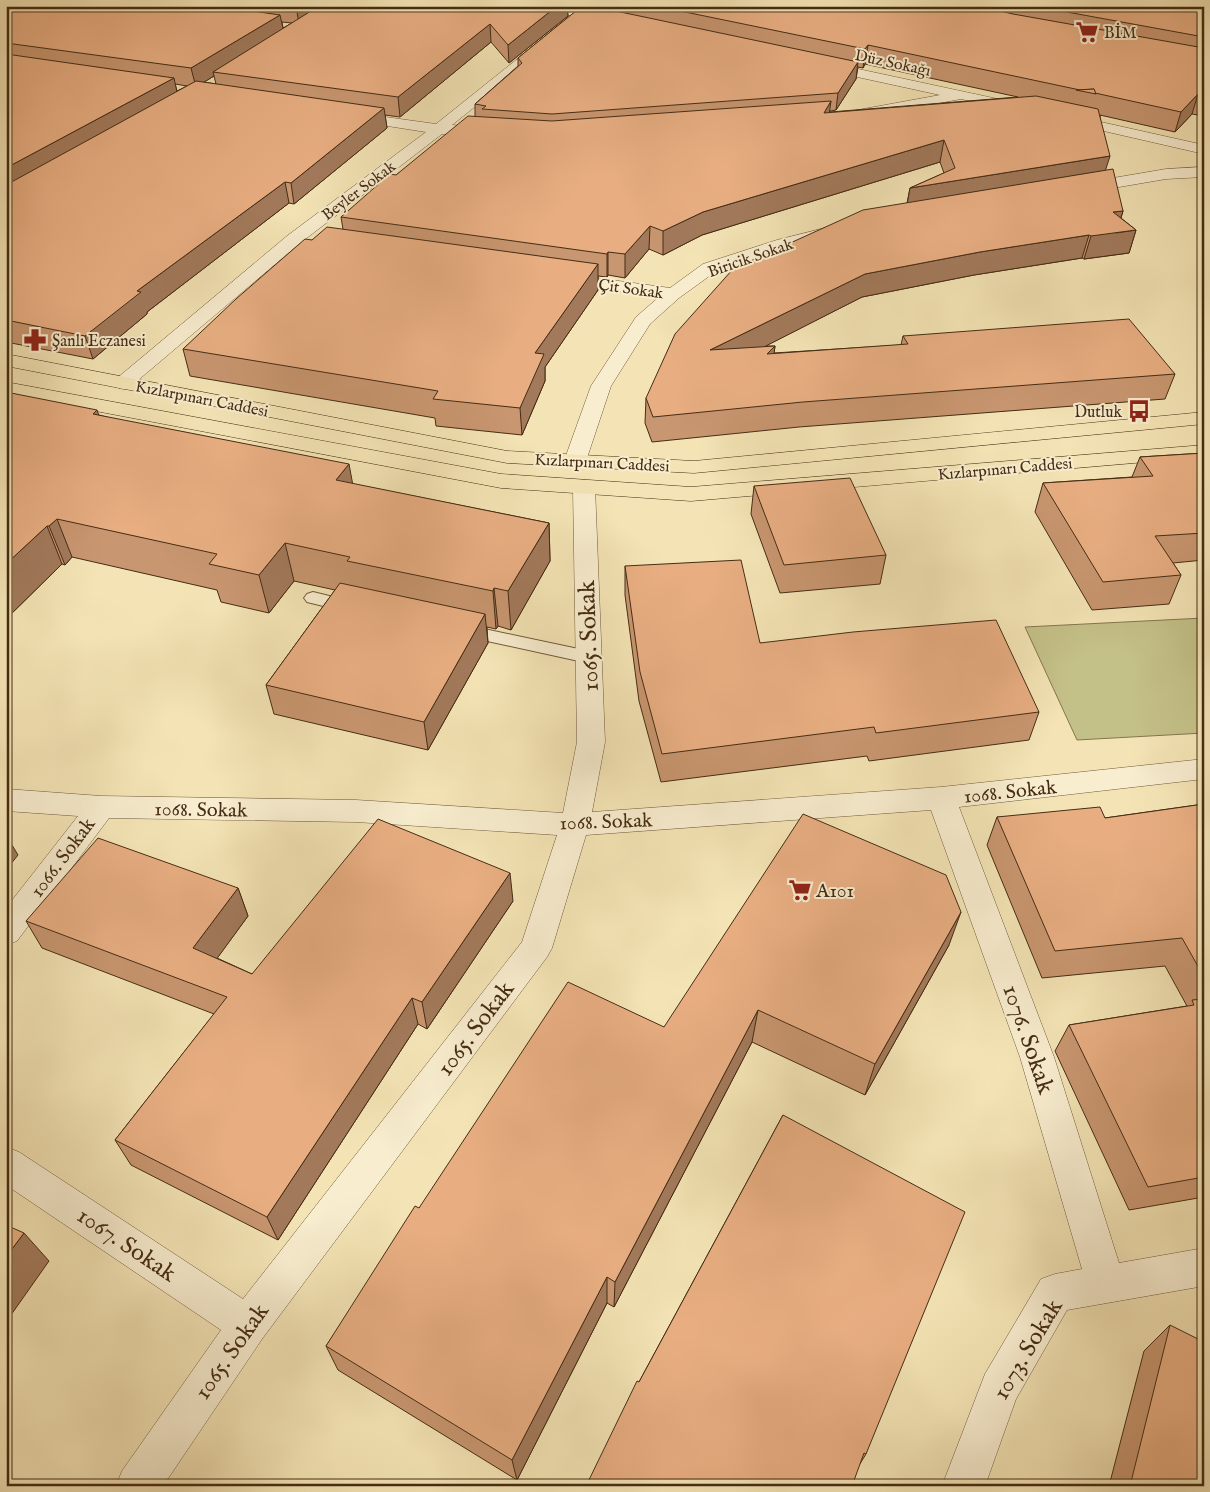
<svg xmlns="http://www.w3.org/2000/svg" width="1210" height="1492" font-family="'IM FELL English',serif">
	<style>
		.green { fill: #c4c188; stroke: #84764e }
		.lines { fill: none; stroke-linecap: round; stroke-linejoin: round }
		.lane-casing { stroke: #715a3c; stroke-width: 2 }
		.street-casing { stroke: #715a3c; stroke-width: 1 }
		.primary-casing { stroke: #452c14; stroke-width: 1 }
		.lane { fill: #f8edcf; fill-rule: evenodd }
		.street { fill: #f8edcf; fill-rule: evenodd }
		.primary { fill: #f4e4b5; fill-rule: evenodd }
		.wall { fill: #c89670; stroke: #452c14; fill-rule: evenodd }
		.shaded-wall { fill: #a27a5b; stroke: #452c14 }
		.building { fill: #e8ae82; stroke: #452c14 }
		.labels { text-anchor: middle; stroke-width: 4; stroke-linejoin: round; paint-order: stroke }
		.far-poi-label { font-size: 16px; fill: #452c14; stroke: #f8edcf; text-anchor: start }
		.far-street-label { font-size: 16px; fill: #452c14; stroke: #f8edcf }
		.street-label { font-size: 20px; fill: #452c14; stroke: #f8edcf }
		.poi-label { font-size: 20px; fill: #452c14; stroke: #f8edcf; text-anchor: start }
		.near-street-label { font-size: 24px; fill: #452c14; stroke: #f8edcf }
	</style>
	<rect width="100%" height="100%" fill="#f4e4b5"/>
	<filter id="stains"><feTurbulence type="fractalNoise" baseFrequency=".004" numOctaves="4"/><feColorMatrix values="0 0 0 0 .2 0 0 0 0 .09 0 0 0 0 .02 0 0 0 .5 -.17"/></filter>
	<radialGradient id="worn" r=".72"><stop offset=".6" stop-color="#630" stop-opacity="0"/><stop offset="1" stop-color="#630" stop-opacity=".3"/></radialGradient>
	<!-- green -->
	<polygon class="green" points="1204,618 1204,733 1077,740 1025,627"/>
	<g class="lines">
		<defs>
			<g id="lane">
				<polygon points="313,592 358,603 361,607 358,611 352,613 307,602 304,598 307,594"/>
				<polygon points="461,624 588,651 595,653 597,657 595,661 588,663 455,634 452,630 455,626"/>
			</g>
			<g id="street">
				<polygon points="539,6 563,6 614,17 616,20 610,24 545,10"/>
				<polygon points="546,39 552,43 551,46 452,125 488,128 493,129 495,132 493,135 442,134 299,244 130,387 123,389 116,387 113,383 116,379 287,236 426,132 349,120 344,119 342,116 344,113 349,112 436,124 541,40"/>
				<polygon points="821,61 1021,104 1026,105 1028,108 1026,111 1021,112 961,99 852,119 847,118 845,115 847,112 940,95 816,68 814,65 816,62"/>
				<polygon points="1065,114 1204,145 1204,154 1060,121 1058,118 1060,115"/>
				<polygon points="1204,167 1204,177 1166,179 1078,194 1072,192 1070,189 1072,186 1078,184 1166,169"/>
				<polygon points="829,227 835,228 837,232 835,236 789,248 715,272 679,298 650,324 611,386 586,461 583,466 575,467 567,466 564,461 591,386 636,317 659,297 560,283 554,282 551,278 554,274 560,273 670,288 703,264 777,240"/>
				<polygon points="584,480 592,482 595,487 605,742 592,812 941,787 1204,759 1204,779 959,807 1054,1057 1119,1263 1204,1248 1204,1286 1067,1310 1016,1399 985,1486 942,1486 985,1374 1041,1279 1055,1274 1082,1269 1020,1057 931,810 586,835 552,948 547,957 262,1339 163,1486 116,1486 122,1471 221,1330 6,1185 6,1147 19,1152 243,1299 522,942 557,835 356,822 109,818 17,941 6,945 6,908 78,816 6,811 6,789 101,796 356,800 563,813 577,742 573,487 576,482"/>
			</g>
			<g id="primary">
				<polygon points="6,354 507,451 694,461 1204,412 1204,424 694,473 507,463 6,366"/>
				<polygon points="6,382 501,474 691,487 1204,445 1204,457 691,501 501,488 6,394"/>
			</g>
		</defs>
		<!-- lane casing -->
		<use href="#lane" class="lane-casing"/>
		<!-- street casing -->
		<use href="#street" class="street-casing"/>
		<!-- primary casing -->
		<use href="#primary" class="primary-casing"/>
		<!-- lane -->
		<use href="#lane" class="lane"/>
		<!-- street -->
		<use href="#street" class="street"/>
		<!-- primary -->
		<use href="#primary" class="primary"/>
	</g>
	<!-- wall -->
	<g class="wall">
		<path d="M 6,6 L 567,6 L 568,16 L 509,63 L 491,42 L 400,117 L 385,115 L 387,128 L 294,204 L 289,203 L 147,312 L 147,314 L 93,359 L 6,342 ZM 282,22 L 292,23 L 283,28 ZM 214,76 L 216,84 L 204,82 ZM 175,84 L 187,86 L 177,91 Z"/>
		<path d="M 572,6 L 592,6 L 598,8 L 598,6 L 1204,6 L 1204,116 L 1192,114 L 1175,132 L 1100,115 L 1105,170 L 1123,211 L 1121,218 L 1136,230 L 1129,253 L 1084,259 L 1082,258 L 974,275 L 862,297 L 765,346 L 775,346 L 774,353 L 901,345 L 903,336 L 1175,374 L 1165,399 L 799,427 L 652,442 L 645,423 L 646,398 L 907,203 L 910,188 L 944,173 L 940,162 L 702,235 L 663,255 L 649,249 L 625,278 L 608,275 L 607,277 L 598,276 L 598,290 L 545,367 L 545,381 L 522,435 L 436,426 L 435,418 L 190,376 L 183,349 L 312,240 L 343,229 L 341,217 L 396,175 L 475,117 L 475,104 L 518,66 L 518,58 L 580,8 ZM 865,64 L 1018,97 L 830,112 L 830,111 L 836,110 L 856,79 L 858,67 L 863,68 Z"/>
		<polygon points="6,392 99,415 353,484 549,523 550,561 511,630 498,626 496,629 487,627 488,643 428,750 274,714 266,685 335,590 294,581 269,613 221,602 217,590 72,557 65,565 62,564 6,619"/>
		<polygon points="1204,453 1204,560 1173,563 1181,575 1169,604 1092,610 1035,512 1043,483 1132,477 1140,457"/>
		<polygon points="754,486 886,555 880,584 780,593 751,514"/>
		<polygon points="625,566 760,643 1039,712 1029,740 869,761 867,756 661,782 639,701 625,595"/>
		<polygon points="1204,804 1204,1197 1129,1210 1055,1051 1069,1025 1187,1006 1165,966 1042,978 987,845 997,817 1105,818"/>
		<polygon points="238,888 248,916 217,958 252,974 513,901 427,1029 418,1024 278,1240 131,1165 115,1140 214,1014 42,948 26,921"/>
		<polygon points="949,945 865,1095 752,1042 614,1307 607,1303 517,1480 338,1370 326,1346 419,1208 664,1027"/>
		<polygon points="783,1115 866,1454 858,1467 639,1382"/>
		<polygon points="1170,1325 1204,1486 1109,1486 1144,1351"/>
	</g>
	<!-- shaded-wall -->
	<g class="shaded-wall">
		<polygon points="296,6 327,6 299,24"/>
		<polygon points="557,6 567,6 568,16 509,63 508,45"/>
		<polygon points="280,15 284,33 213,72 214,76 196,87 191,68"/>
		<polygon points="490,24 491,42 400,117 398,97"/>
		<polygon points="868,45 865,64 863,68 865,49"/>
		<polygon points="858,62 856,79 836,110 838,93"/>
		<polygon points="174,78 178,97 6,194 6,168"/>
		<polygon points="1198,94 1192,114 1175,132 1181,112"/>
		<polygon points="831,101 828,122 824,113"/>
		<polygon points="384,108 387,128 294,204 291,183"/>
		<polygon points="944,140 940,162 702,235 663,255 663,231 703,212"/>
		<polygon points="1110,156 1103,178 906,211 910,188"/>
		<polygon points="285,182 289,203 147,312 147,314 93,359 85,336 137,291"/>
		<polygon points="1123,211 1116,233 1136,230 1129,253 1084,259 1091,236 1113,212"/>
		<polygon points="650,226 649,249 625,278 625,254"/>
		<polygon points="1089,235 1082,258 974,275 862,297 709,375 710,350 865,274 980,252"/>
		<polygon points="608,252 608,275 607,277 607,254"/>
		<polygon points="598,264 598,290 545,367 545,381 522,435 520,408 535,353"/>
		<polygon points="775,346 772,370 767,354"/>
		<polygon points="97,410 110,447 93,414"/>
		<polygon points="349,464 356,502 336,480"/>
		<polygon points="57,519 72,557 65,565 49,526"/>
		<polygon points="549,523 550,561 511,630 508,591"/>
		<polygon points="47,526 62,564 6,619 6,564"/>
		<polygon points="285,543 294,581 269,613 259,575"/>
		<polygon points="494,588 498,626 496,629 493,591"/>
		<polygon points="485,614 488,643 428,750 424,722"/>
		<polygon points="6,835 18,855 6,870"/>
		<polygon points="510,873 513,901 427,1029 422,1002"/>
		<polygon points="238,888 248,916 205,975 193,948"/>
		<polygon points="961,912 949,945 865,1095 875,1064"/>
		<polygon points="412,998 418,1024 278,1240 267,1217"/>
		<polygon points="758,1010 752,1042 614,1307 615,1282"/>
		<polygon points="24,1233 49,1261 6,1322 6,1257"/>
		<polygon points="607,1277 607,1303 517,1480 512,1460"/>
	</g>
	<!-- building -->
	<g class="building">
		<polygon points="6,6 218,6 280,15 191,68 6,43"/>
		<polygon points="319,6 557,6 508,45 490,24 398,97 213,72"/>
		<polygon points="582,6 592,6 858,62 838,93 552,114 482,109 486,106 475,104 522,63 518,58"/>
		<polygon points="656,6 978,6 1013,14 1204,48 1204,95 1198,94 1181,112 1095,93 1094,89 1080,90 868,45 865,49"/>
		<polygon points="1034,6 1204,6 1204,37"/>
		<polygon points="6,54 174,78 6,168"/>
		<polygon points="196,81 384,108 291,183 285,182 137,291 141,292 85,336 6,320 6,185"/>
		<polygon points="1094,89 1096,94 1076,90"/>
		<polygon points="1036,96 1098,109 1110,156 910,188 955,168 944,140 703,212 663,231 650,226 625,254 608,252 607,254 341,217 390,174 396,175 468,116 552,121 831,101 824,113"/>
		<polygon points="1113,169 1123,211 1113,212 1136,230 1091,236 1089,235 980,252 865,274 710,350 775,346 767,354 908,344 903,336 1129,319 1175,374 803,402 653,417 646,398 675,334 733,269 863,210"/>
		<polygon points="327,227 598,264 535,353 544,354 520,408 433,399 438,391 183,349 236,299 305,239 312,240"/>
		<polygon points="6,392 97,410 93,414 349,464 336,480 549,523 508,591 494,588 493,591 347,561 350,557 285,543 259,575 209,564 217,554 57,519 49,526 47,526 6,564"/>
		<polygon points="1204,453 1204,533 1155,536 1181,575 1103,582 1043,483 1153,476 1140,457"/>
		<polygon points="850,478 886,555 784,565 754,486"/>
		<polygon points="741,560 760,643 853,632 996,620 1039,712 876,733 874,727 662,754 640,672 625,566"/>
		<polygon points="340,583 485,614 424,722 266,685"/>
		<polygon points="1204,804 1204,977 1182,938 1055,951 997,817 1100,807 1105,818"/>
		<polygon points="803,814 946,875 961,912 875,1064 758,1010 615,1282 607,1277 512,1460 326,1346 415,1206 419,1208 568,982 664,1027"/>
		<polygon points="378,819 510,873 422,1002 412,998 267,1217 115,1140 227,997 26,921 98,838 238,888 193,948 252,974"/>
		<polygon points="1204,999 1204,1177 1148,1187 1069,1025 1194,1005 1192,1000"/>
		<polygon points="783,1115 965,1212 866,1454 864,1453 852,1486 586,1486 637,1381 639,1382"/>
		<polygon points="6,1225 24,1233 6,1257"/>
		<polygon points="1170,1325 1204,1342 1204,1486 1130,1486"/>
	</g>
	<!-- icons -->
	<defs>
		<symbol id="supermarket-bare" viewBox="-9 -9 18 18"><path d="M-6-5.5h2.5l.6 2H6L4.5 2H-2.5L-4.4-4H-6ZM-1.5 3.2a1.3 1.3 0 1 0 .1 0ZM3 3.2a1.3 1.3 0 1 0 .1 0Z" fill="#8f2418" stroke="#f8edcf" stroke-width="2.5" paint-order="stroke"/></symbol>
		<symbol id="pharmacy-bare" viewBox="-9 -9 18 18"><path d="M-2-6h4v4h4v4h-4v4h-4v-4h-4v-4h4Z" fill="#8f2418" stroke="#f8edcf" stroke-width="2.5" paint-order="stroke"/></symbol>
		<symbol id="bus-bare" viewBox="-9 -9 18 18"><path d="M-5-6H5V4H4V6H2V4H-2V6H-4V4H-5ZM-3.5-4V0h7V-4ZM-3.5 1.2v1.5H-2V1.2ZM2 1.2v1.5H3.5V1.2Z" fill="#8f2418" stroke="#f8edcf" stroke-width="2.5" paint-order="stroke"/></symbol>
	</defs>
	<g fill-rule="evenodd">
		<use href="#supermarket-bare" x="1071" y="16" width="32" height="32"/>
		<use href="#pharmacy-bare" x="19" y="324" width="32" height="32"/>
		<use href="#bus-bare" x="1123" y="395" width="32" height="32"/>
		<use href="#supermarket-bare" x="784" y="874" width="32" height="32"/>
	</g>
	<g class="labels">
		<!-- far-poi labels -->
		<g class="far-poi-label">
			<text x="1104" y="38">BİM</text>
			<text x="52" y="346">Şanlı Eczanesi</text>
			<text x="1122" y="417" text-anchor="end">Dutluk</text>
		</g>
		<!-- far-street labels -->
		<g class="far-street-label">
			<text transform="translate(893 62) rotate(12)" y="6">Düz Sokağı</text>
			<text transform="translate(358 190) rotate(-37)" y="6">Beyler Sokak</text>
			<text transform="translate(750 257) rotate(-19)" y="6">Biricik Sokak</text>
			<text transform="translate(631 288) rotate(8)" y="6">Çit Sokak</text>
			<text transform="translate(202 398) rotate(11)" y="6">Kızlarpınarı Caddesi</text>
			<text transform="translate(602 462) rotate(3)" y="6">Kızlarpınarı Caddesi</text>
			<text transform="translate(1005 468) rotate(-5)" y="6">Kızlarpınarı Caddesi</text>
		</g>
		<!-- street labels -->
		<g class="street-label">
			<text transform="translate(1010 791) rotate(-6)" y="7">1068. Sokak</text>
			<text transform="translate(201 809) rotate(1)" y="7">1068. Sokak</text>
			<text transform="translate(606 821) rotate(-2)" y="7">1068. Sokak</text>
			<text transform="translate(62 857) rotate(-53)" y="7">1066. Sokak</text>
		</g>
		<!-- poi labels -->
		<g class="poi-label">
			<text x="816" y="897">A101</text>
		</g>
		<!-- near-street labels -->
		<g class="near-street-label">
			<text transform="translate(588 636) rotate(-92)" y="8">1065. Sokak</text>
			<text transform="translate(475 1028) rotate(-53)" y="8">1065. Sokak</text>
			<text transform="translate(1029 1039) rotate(71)" y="8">1076. Sokak</text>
			<text transform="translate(127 1244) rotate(34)" y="8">1067. Sokak</text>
			<text transform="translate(1027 1349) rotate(-59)" y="8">1073. Sokak</text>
			<text transform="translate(231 1351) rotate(-55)" y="8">1065. Sokak</text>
		</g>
	</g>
	<!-- margin -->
	<rect width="1210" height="1492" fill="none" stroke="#f4e4b5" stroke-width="25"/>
	<rect x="8" y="8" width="1195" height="1477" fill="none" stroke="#452c14" stroke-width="2.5"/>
	<rect x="12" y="12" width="1185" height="1467" fill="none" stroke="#452c14"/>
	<rect width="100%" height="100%" filter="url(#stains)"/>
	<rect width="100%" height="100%" fill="url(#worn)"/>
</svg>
